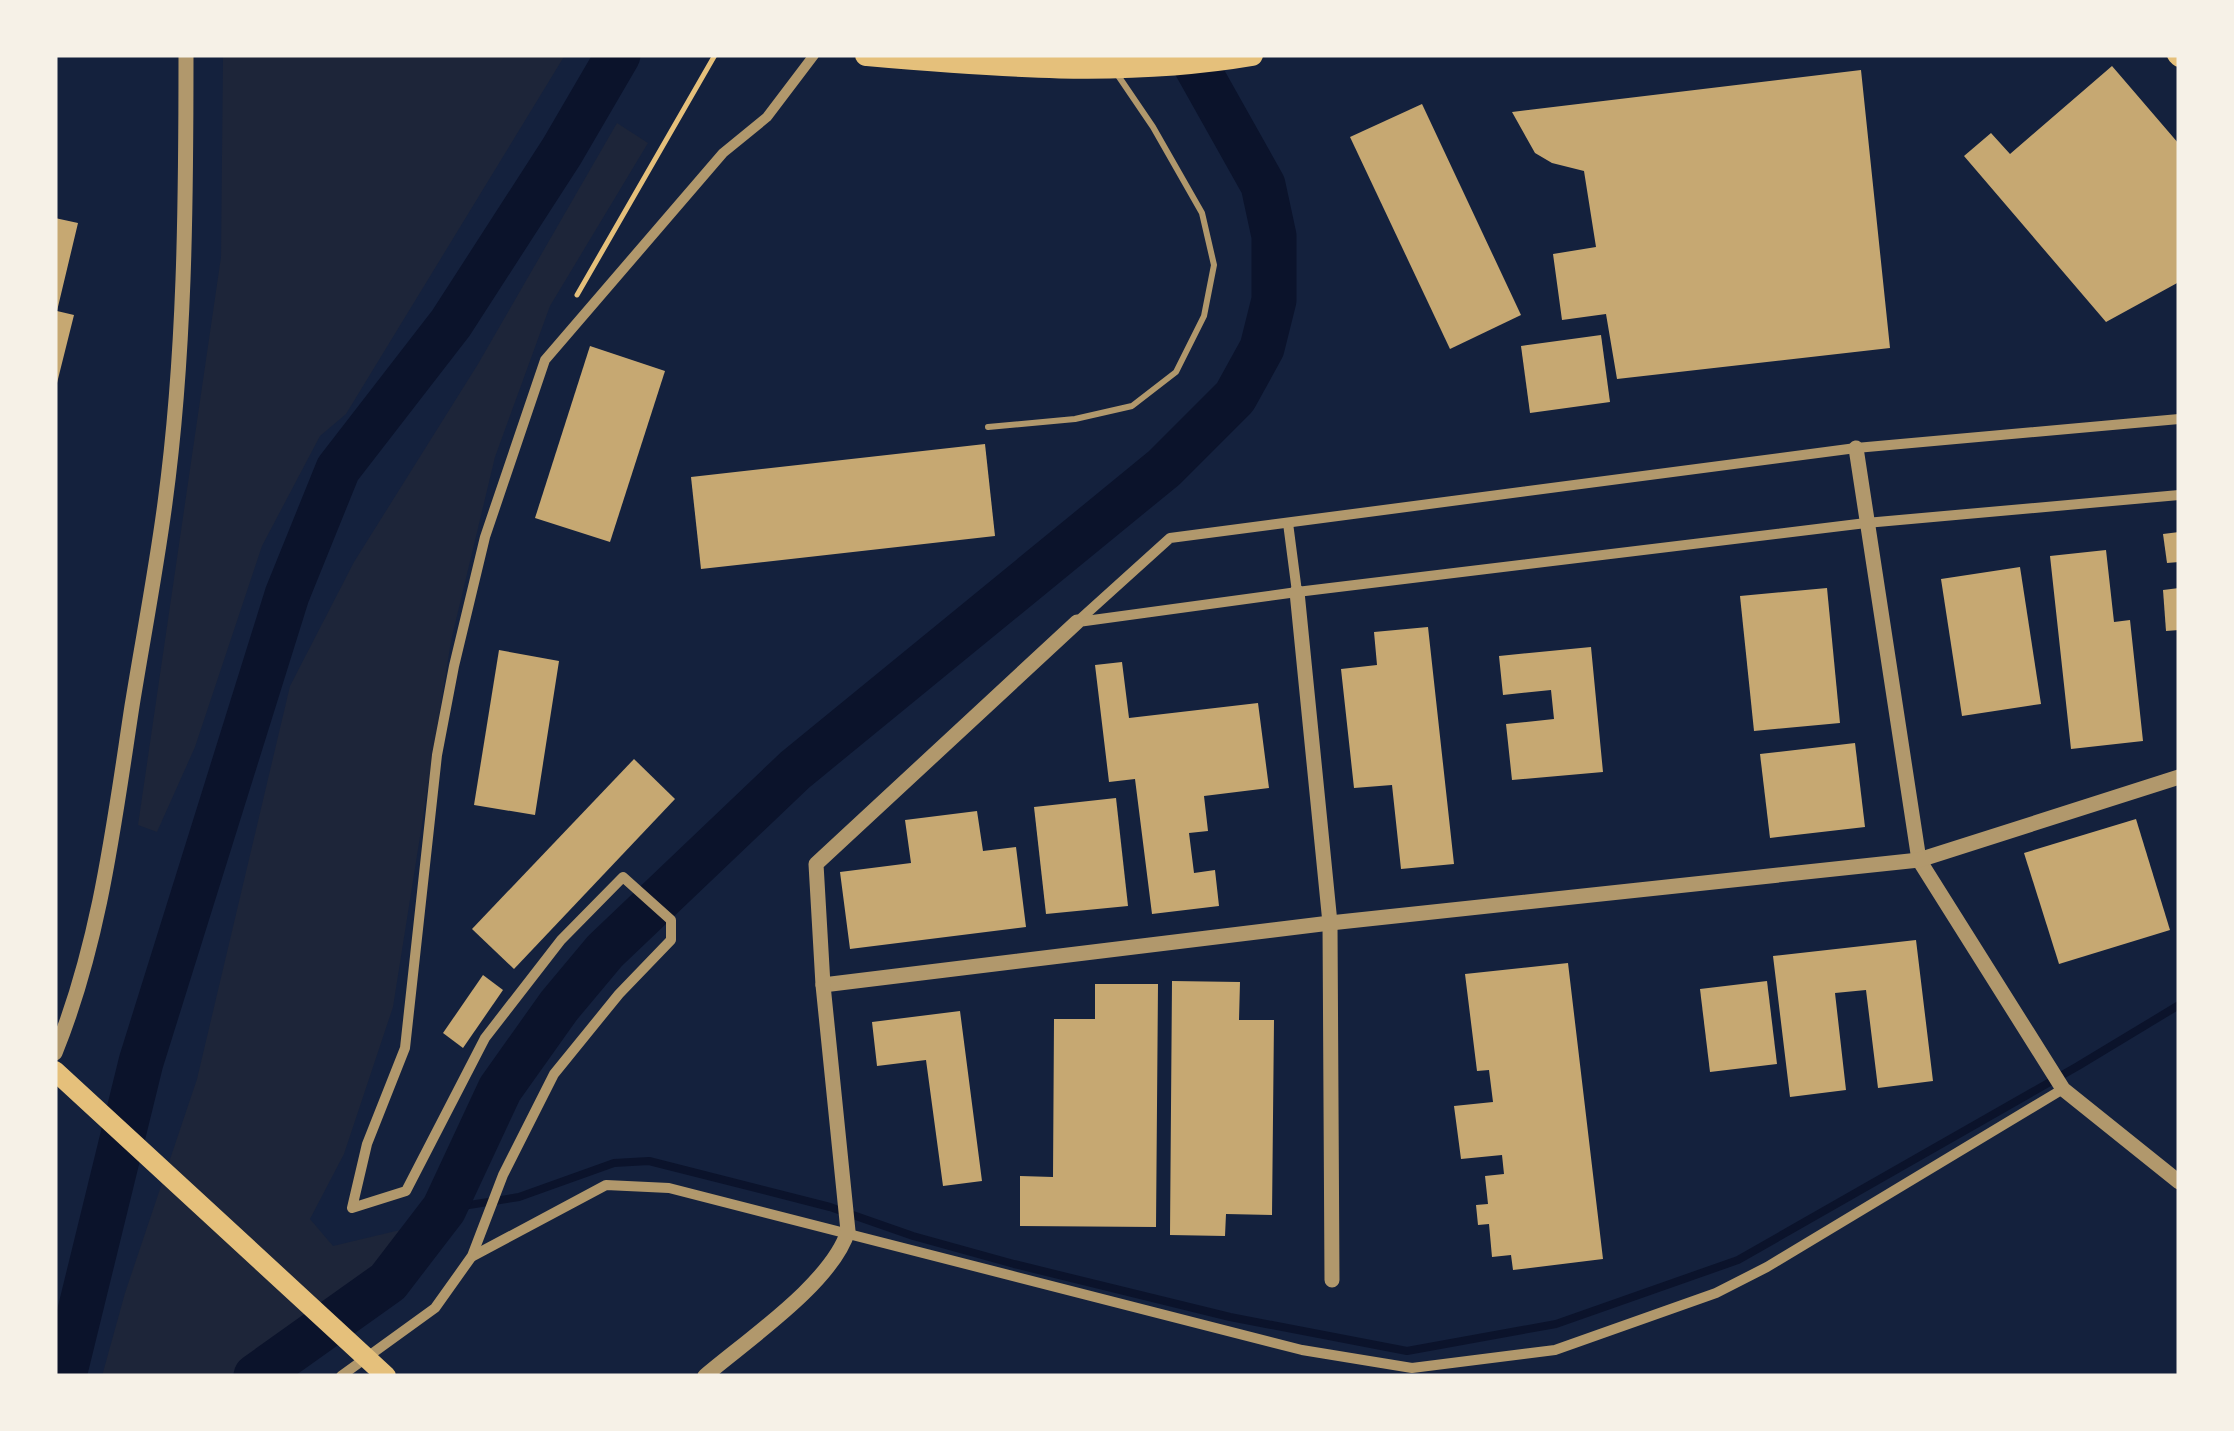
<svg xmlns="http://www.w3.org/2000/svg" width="2234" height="1431" font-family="'DM Sans',sans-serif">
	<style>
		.green { fill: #1d2539 }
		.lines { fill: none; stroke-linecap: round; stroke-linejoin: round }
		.stream { stroke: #0b132b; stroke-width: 8 }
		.river { stroke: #0b132b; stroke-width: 45 }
		.building { fill: #c6a872 }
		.path { stroke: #e5c07b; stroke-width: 5 }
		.service { stroke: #b1986c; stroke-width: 6 }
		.minor { stroke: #b1986c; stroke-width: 10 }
		.tertiary { stroke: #b1986c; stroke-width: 15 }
		.secondary { stroke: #e5c07b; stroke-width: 18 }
		.primary { stroke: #e5c07b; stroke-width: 20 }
		.trunk { stroke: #e5c07b; stroke-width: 22 }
	</style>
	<rect width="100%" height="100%" fill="#14213d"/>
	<!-- green -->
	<g class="green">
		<polygon points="223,55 565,55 346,414 320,436 262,546 195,747 157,832 138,825 221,257"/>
		<polygon points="617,123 648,143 550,306 495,457 451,641 393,1007 344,1154 310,1219 333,1246 400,1230 371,1272 229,1376 102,1376 125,1293 197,1079 290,686 354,562 478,364"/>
	</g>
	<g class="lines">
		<!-- stream -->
		<polyline class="stream" points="444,1209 519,1197 614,1163 649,1161 830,1207 913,1236 1014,1264 1230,1317 1407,1351 1556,1324 1738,1260 2078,1066 2179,1005"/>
		<!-- river -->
		<g class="river">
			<polyline points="64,1376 141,1062 287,595 338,469 451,323 562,151 618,55"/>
			<polyline points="256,1376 388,1282 444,1209 500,1089 559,1006 605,951 795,770 1164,468 1235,397 1262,348 1274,300 1274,236 1263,185 1190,55"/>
		</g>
	</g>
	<!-- building -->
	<g class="building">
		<polygon points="2112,66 2179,144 2179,282 2106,322 1964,156 1991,133 2010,154"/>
		<polygon points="1861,70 1890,348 1617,379 1606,314 1562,320 1553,254 1596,247 1584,171 1552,163 1535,153 1512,112"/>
		<polygon points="1422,104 1521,315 1450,349 1350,137"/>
		<polygon points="55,218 78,223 57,311 74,315 56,387"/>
		<polygon points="1601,335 1610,402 1530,413 1521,346"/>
		<polygon points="590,346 665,371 610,542 535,518"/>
		<polygon points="985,444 995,536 701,569 691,477"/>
		<polygon points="2179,532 2179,562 2167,563 2163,534"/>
		<polygon points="2106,550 2114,622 2130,620 2143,741 2071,749 2050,556"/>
		<polygon points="2020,567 2041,704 1962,716 1941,579"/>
		<polygon points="1827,588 1840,723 1754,731 1740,596"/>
		<polygon points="2179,588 2179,630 2166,631 2163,590"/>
		<polygon points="1428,627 1454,864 1401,869 1392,785 1354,788 1341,669 1377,665 1374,632"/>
		<polygon points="1591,647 1603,772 1512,780 1506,724 1554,719 1551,690 1503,695 1499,656"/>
		<polygon points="499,650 559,661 535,815 474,805"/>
		<polygon points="1122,662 1129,718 1258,703 1269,788 1204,796 1208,831 1189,833 1194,873 1215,870 1219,906 1152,914 1135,779 1109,782 1095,665"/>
		<polygon points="1855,743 1865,827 1770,838 1760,754"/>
		<polygon points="634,759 675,799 514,969 472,929"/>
		<polygon points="1116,798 1128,906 1046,914 1034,807"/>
		<polygon points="977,811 983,851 1016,847 1026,927 850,949 840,872 911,863 905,820"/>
		<polygon points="2136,819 2170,930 2059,964 2024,853"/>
		<polygon points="1916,940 1933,1081 1878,1088 1866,990 1835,993 1846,1090 1790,1097 1773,956"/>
		<polygon points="1568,963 1603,1259 1513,1270 1511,1255 1492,1257 1489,1224 1478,1225 1476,1205 1488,1204 1485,1176 1504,1174 1502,1155 1461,1159 1454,1106 1493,1102 1489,1070 1477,1071 1465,974"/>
		<polygon points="483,975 503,990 463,1048 443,1033"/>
		<polygon points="1172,981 1240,982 1239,1020 1274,1020 1272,1215 1226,1214 1225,1236 1170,1235"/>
		<polygon points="1767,981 1777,1064 1710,1072 1700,989"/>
		<polygon points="1095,984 1158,984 1156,1227 1020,1226 1020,1176 1053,1177 1054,1019 1095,1019"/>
		<polygon points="960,1011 982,1181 943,1186 926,1060 877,1066 872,1022"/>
	</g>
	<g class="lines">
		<!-- path -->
		<polyline class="path" points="577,295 715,55"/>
		<!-- service -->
		<polyline class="service" points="988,427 1075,419 1132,406 1176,372 1204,316 1214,265 1202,213 1153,127 1117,74"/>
		<!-- minor -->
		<g class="minor">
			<polyline points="1288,523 1297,592"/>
			<polyline points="1077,622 1170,538 1856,448 2179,419"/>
			<polyline points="1078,622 1297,592 1866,523 2179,495"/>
			<polyline points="473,1256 606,1185 669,1188 1302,1350 1412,1368 1555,1350 1716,1293 1767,1267 2063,1089"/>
			<polyline points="341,1376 435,1308 472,1256 503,1175 554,1074 619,994 671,940 671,920 623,877 561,940 485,1038 406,1191 352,1208 367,1144 405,1048 437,755 454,666 485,537 545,360 723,153 767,117 814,55"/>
		</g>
		<!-- tertiary -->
		<g class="tertiary">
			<polyline points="1856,448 1919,860 2063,1089 2179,1182"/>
			<polyline points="1297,592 1330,923 1332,1280"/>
			<polyline points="823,985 1330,923 1919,860 2179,777"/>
			<path d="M 55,1053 C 100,942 114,824 132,706 C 143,638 156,571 165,503 C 185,355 186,204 186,55"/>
			<path d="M 705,1376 C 747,1340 832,1283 848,1231 L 823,985 L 816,864 L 1077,622"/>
		</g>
		<!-- secondary -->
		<polyline class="secondary" points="2176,55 2179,58"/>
		<!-- primary -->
		<polyline class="primary" points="55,1071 386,1376"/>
		<!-- trunk -->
		<path class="trunk" d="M 866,55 C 995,66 1123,77 1252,55"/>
	</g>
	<!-- border -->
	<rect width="2234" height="1431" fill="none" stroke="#f6f1e7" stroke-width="115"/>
</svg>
